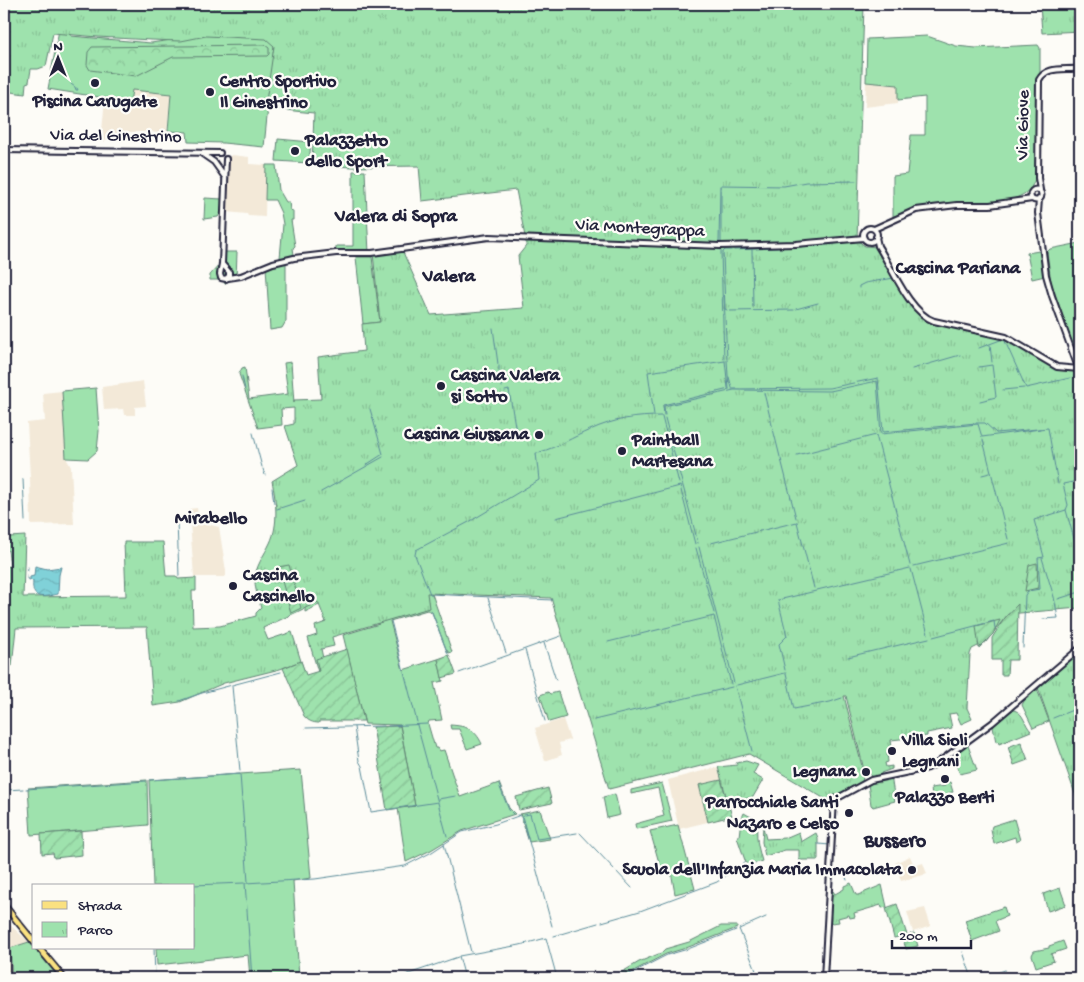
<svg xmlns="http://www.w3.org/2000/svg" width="1084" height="982" viewBox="0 0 1084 982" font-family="'Gochi Hand',sans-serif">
	<defs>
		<pattern id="forest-crowns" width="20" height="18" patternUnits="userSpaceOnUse" patternTransform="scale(1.25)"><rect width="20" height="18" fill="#9ee2ad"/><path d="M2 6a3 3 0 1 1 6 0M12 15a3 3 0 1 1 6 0" fill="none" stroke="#88c296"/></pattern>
		<pattern id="park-tufts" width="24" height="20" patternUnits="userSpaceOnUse" patternTransform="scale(1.25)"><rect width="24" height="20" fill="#9ee2ad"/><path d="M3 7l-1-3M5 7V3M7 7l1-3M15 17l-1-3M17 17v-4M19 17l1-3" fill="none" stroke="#88c296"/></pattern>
		<pattern id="garden-furrows" width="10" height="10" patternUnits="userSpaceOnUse" patternTransform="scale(1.25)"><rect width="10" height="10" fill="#9ee2ad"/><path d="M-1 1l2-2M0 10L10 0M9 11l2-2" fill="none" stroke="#88c296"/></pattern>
		<pattern id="water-waves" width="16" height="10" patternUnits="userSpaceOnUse" patternTransform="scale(1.25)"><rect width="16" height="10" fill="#80d1d8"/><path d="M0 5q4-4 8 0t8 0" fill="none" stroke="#6eb3ba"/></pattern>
	</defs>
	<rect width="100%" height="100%" fill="#fdfcf7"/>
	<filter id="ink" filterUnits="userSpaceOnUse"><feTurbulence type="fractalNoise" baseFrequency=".02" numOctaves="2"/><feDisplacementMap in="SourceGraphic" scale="10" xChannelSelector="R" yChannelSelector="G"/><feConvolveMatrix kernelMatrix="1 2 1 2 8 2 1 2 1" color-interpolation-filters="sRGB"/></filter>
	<g filter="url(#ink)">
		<!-- built -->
		<path fill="#f3e9d8" d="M866,82L898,85V103L865,107Z
			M132,90L171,94L167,132H163L162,134L152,132H119L118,137H109L104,142H101L105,98L130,102Z
			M232,155L249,157V164L266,165L265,217L248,216L247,214L226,212L228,157Z
			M143,381L146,406L135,407V415H124L123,409L104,410L102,387Z
			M62,391L66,458L71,467L74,524L31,525L30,477L27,423L45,421L43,393Z
			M197,508L199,522L219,527L226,571V576L224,577H194L189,509Z
			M563,719L570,740L559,743L562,755L545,761L535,728Z
			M718,767L732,816L679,829L668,780Z
			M910,856L914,866L923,863L927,874L901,881L895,863Z
			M925,908L931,926L913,932L907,912Z
			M4,916L10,925L29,942L10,948L12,973H4Z"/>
		<!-- grass -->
		<path fill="#9ee2ad" stroke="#608274" d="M61,19L74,21L71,36L151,43L205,35L275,36L264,147L223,143L188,142L187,132L168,131L171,94L132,90L130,102L48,89Z
			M927,36L956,46L976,48L1038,45L1040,48V74L1037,81L1035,179C1028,206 983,203 961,204C946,204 929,206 915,209C907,210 900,214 893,217V176L907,174L911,135H925V97L898,100V85L866,82L867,39Z
			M278,139L311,142L309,163L276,161Z
			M266,165H276L279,190L286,202H289L290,210L293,211V220H291L295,246L293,248L294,255L280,258L283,224L281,213L275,200H265Z
			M353,171H365L369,253H336V246H353Z
			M205,198L222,199V211L218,217L204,219Z
			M1080,243V352L1078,353L1075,351L1051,282L1047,252L1050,249Z
			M1039,251L1045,276L1032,279L1027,253Z
			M222,252H237L236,280H226L225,284L223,280H210V275L222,262Z
			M356,257H372L380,322L363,324Z
			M286,261V321L282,328L270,330L266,267Z
			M96,388L99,431L97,451L88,459L66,458L62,391Z
			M418,553L452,652L449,653L446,649L432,612L427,610L390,621L403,670L438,659L443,681L434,683L442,720L429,721L428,724L435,748H437L439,751L444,750L460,797L499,783L509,808L515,814L462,831L431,850L406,862L398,808L415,806L400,725L365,724L343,635L379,624L375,623L427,607L428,602L414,560L407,561L305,612V607Z
			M1037,689L1049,721L1033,728L1022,705L1024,701Z
			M450,725C467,726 475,729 482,744L467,749L459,729H451Z
			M301,770L311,878L293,881L299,978H250L248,955L157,965L156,948H194V886H153L149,780Z
			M147,780L148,825L31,835L28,788Z
			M662,783L672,821L636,829L635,824L664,816L658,788L631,794V790Z
			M615,794L620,815L607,818L603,797Z
			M540,810L550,839L529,842L520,814Z
			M678,825L695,889L675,894L671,871L662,873L650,831Z
			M721,926H737V928L686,948L666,954L620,978H612L639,962L661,953L665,949L689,942Z
			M29,942L59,978H12L10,948Z"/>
		<!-- forest -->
		<path fill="url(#forest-crowns)" stroke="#608274" d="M265,45L269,48V54L267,56L173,57L136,76L90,70L87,65L88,52L92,47Z
			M548,692L550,694L558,692L566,717L549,722L540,695Z"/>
		<!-- park -->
		<path fill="url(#park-tufts)" stroke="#608274" d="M4,4H864L857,240L865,246L877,247L914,310L924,319L933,322L1005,338L1057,368C1064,371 1073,367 1080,371V613L1079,608L1008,614L986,642L972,649L970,654L967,708L972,719L961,724L956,713L949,714L952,728L927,733V736L891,740L892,748H890V753H887L888,762L885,763L886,767L892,766V769L881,773L882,776L872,778L867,770H864L846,696H844L863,770L861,771L863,777L862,782L832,799H825L749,754L609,789L551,598L427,593L429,608L332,637L334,646L321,649L326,672H318L308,638L317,635L315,626L326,622L318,602L263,628L268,640L292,632L304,671L298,662L280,669L224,683L180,702L153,706L147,627L16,628L12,666H4V567L10,566L8,550H4V540H8L9,537L25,536L23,597L126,596L124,542H163L166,576H176L178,579L196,578V591H192L193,627L220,626L256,616V613L261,608C259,600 255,590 255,581C254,568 265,554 270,543C279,524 276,500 272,481L298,465L285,426L294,424V408L281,409L282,425L258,428L239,374L242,368L245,367L249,399L288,394L284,363L291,362L294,403V400L321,399L318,357L364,351L362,324L380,322L373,253L402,250L431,315L524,308L518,256L526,246V242L516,190L422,201L419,166L354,167L312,165L314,113L265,108L274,46L266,39L206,36L181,41L151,40L98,37L53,33L46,66L38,69H31L29,82L26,83L25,94L4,91Z
			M1040,4H1080V31L1042,33Z
			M1080,650V808L1038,688Z
			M1014,710C1024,713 1024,724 1031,731L999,744L998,741L996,742L993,727L1010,711Z
			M967,743L977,770L960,774L955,761L953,762L951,757V754Z
			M746,761L758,765L753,774L763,780L753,797L728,803L718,767L737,765L736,763Z
			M891,776L895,801L873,807L871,805L868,784L870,782Z
			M945,782H950L953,792L949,793L950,802L929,803V798L932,797L931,788L945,786Z
			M744,813L758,821C755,836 758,847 762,861L747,866L737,837L739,836L741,820Z
			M1014,819L1020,840L1016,842L1015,837L994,844L991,830L992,826Z
			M763,827L766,839L785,838L799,832L801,842L816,833L818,838V860H799V850H785L765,856L762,842Z
			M851,883L856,895H858L882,885L887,907L882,908L881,905L854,913L855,917L850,918L849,915L838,918L839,922L831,923L829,921L831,893L833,891L835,894L844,889V886Z
			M1060,888L1066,905L1048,911L1043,894Z
			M1004,907L1007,916L995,921L999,931L972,941L965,920Z
			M1063,941L1066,949L1051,954L1054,961L1036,967L1032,955L1034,951L1049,948V946Z"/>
		<!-- garden -->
		<path fill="url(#garden-furrows)" stroke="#608274" d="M1037,563L1038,588L1025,591L1029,565Z
			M289,565L301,608L291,613L278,567Z
			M1018,604L1017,660H1008L1007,675H1001V660H992V638L1004,619Z
			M1000,620L993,634L979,648L976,626Z
			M347,649L364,721H319V723C313,723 308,721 304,716L283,668L301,661L306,675L319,671L316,659Z
			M449,655L456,674L442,678L438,659Z
			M400,726L415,806L387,810L373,727Z
			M1021,742L1028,760L1014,765L1008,747Z
			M721,780L732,816L708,822L699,785Z
			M548,788L552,803L519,810L516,797Z
			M81,831L82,855L54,858L53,853L42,854L41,834Z
			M897,904L907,935L914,933L918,946L906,949L902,936L894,938L886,908Z"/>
		<!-- water -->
		<path fill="url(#water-waves)" stroke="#5a8b99" d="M35,566L47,569L61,567L59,575L58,594C43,597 31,601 33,581L30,580V577L34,576Z"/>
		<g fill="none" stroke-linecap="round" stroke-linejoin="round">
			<!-- stream -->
			<path stroke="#5a8b99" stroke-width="1" d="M71,84L75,87L76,90H78L77,88
				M719,244L720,186
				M721,244V185L784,186L806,182L856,181
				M734,250L816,246L851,242
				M752,250L753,307
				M721,251L724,359
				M859,288V286L865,283L894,278
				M724,297L727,359
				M796,309L818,303
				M727,310L725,309L723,252L725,250H731
				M730,311L794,310
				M493,328L498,364
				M1004,339L1026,388L1070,378
				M990,345L992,362
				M979,348L1003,339
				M727,360L729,389
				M725,361L728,388
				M499,366V371
				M922,366L960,355
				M979,367L992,365L996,397L980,401
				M912,369L919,367
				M500,373L501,378
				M242,376L245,389
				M729,377L732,388
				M1074,377L1080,376
				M501,380L502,387
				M732,389L829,388L878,378L883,432L976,423H985L996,433L1048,428L1058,484
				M1003,390L1024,388
				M505,391L509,390L516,432
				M764,393L780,457
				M654,415L648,372L725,361
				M664,415L663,405L729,389
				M665,415L664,406L734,390L830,391L877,381L881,434L978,424L982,437L1040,429
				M662,417L679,483
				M665,418L698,543
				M253,433L262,467
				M983,440L1008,539
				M540,452C558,447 573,437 590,430C614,419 636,416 662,416
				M538,453H536L539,480L469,522L416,550L415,555L430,594L552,600
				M797,455L876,435L910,565
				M781,459L796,518
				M366,465L383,454L370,409
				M263,469L265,475
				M982,475L990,473
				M23,479L25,521
				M1078,481L1063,484L1068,505L1066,510L1080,560
				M272,488L274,503
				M321,492L383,457
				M277,509L305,500
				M556,518L680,486L695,544
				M177,521L179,576
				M797,522L814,588
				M711,543L797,522
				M699,547L734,683
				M696,548L714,613
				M1042,558L1054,597L1058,618L1043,619
				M914,566L1009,543
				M28,567L27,579L30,580
				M911,569L928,634
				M817,590L910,568
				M488,598L506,653
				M1058,599L1080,592
				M431,610L448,654
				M391,621L417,722
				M933,637L994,621L995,629
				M608,642L714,616L731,684
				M544,643L556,680
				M1023,648L1025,595L1028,591L1040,589L1038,558L1044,557L1034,520L1066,510
				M525,650L545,721
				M878,650L929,638
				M848,657L877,650
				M785,670L779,644L787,636L778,600L816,591
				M459,673L561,636
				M786,673L794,709L830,702L842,698
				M737,685L785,673
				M232,686L240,771
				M735,686L752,751
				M179,701L202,693L281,672
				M1053,718L1080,707
				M594,720L732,687
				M417,725L447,836
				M388,726L427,724
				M354,727L359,761L362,766L371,812L438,802
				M306,728L384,726
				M1075,773L1080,772
				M183,778L240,774L248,882
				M150,780L181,778
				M499,785L509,810L513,814
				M26,789L146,781
				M6,790L23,789
				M438,799L456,796
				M517,815L520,816
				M524,815L530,814L537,839L577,833
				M522,816L552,926
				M580,833L632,888
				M444,844L471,952
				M818,844L830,845
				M844,872L847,880
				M168,886L244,883
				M602,922L640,911L717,882L744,863
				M554,936L598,923
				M154,948L155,978
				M963,952L972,978
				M252,978L245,883L315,879L405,866L432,852L462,832L496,824L518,816
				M397,978L458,957
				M465,978L459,956L520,945L546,938L557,978
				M622,978L667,955L688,949L736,930
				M759,978L739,929L766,917
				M983,978L1005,970"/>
			<defs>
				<path id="minor" d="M4,150L220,153
					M201,153L214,162L224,176
					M1030.5 195a5.5 5.5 0 1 1 11 0a5.5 5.5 0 1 1-11 0Z
					M1040,190L1038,178L1039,80C1047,65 1066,71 1080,68
					M1039,199L1038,213L1046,275L1052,296L1076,362
					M863 235a7 7 0 1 1 14 0a7 7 0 1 1-14 0Z
					M874,229L916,210L957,205H990L1032,199
					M876,237L878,246C892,268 910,313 934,321L1006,337L1057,367L1079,369
					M222,264L229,272V276L226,279L221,278L220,274L222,264L226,159
					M228,278L241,276L273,263L294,258L336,253H372L489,237L720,246L796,244L864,238
					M824,978L834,800L871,780L928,768L936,764L992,723L1080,648"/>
				<path id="major" d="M4,905L34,942
					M39,948L64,978"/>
			</defs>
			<!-- minor casing -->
			<use href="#minor" stroke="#22223b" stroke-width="8"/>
			<!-- major casing -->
			<use href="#major" stroke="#22223b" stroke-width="8"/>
			<!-- minor -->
			<use href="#minor" stroke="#fdfcf7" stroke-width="4"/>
			<!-- major -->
			<use href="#major" stroke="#fae180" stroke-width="4.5"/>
		</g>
	</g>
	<!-- markers -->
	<g fill="#22223b" stroke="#fdfcf7" stroke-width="2">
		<circle cx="95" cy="83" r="5"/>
		<circle cx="210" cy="92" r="5"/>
		<circle cx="295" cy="151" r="5"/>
		<circle cx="441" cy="386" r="5"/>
		<circle cx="539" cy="435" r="5"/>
		<circle cx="622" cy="451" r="5"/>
		<circle cx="233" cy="586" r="5"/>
		<circle cx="892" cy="751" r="5"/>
		<circle cx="866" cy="772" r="5"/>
		<circle cx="945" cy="779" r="5"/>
		<circle cx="849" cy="813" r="5"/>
		<circle cx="912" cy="870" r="5"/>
	</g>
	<g text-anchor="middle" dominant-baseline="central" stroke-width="4.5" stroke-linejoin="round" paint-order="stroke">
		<!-- poi labels -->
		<g font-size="18" font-weight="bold" fill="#22223b" stroke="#fdfcf7" text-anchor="start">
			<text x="220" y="82">Centro Sportivo<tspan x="220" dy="21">Il Ginestrino</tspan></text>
			<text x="95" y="102" text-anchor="middle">Piscina Carugate</text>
			<text x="305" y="141">Palazzetto<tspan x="305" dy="21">dello Sport</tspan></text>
			<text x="451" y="376">Cascina Valera<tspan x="451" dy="21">si Sotto</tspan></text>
			<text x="529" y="435" text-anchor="end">Cascina Giussana</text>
			<text x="632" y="441">Paintball<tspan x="632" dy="21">Martesana</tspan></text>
			<text x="243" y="576">Cascina<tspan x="243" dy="21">Cascinello</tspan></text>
			<text x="902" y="741">Villa Sioli<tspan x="902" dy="21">Legnani</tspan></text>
			<text x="856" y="772" text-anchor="end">Legnana</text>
			<text x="945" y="798" text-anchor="middle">Palazzo Berti</text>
			<text x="839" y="803" text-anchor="end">Parrocchiale Santi<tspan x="839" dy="21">Nazaro e Celso</tspan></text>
			<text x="902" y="870" text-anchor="end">Scuola dell'Infanzia Maria Immacolata</text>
		</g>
		<!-- street labels -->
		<g font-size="18" fill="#22223b" stroke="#fdfcf7">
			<text transform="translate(1024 125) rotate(-89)">Via Giove</text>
			<text transform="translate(116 137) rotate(1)">Via del Ginestrino</text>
			<text transform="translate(640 229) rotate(3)">Via Montegrappa</text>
		</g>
		<!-- neighbourhood labels -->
		<g font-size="19" font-weight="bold" fill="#22223b" stroke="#fdfcf7">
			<text x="396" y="217">Valera di Sopra</text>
			<text x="958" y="269">Cascina Pariana</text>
			<text x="449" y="277">Valera</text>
			<text x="211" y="519">Mirabello</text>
		</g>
		<!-- quarter labels -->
		<g font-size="20" font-weight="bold" fill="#22223b" stroke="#fdfcf7">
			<text x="895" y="842">Bussero</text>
		</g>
	</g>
	<!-- margin -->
	<rect width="1084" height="982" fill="none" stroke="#fdfcf7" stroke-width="20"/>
	<rect x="10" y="10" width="1064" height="962" fill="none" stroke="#22223b" stroke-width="2" filter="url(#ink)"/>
	<!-- legend -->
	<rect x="32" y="884" width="162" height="65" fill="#fdfcf7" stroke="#a5a5ac"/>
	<rect x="42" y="901" width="25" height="8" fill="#fae180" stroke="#a5a5ac"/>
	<text x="78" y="910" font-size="15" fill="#22223b">Strada</text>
	<rect x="42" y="922" width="25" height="15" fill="url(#park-tufts)" stroke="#a5a5ac"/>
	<text x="78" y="934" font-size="15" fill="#22223b">Parco</text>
	<!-- north arrow -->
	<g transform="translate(58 58)" stroke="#fdfcf7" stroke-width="4" paint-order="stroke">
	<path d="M0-4L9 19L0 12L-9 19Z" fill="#22223b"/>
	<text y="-8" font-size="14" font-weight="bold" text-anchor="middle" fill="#22223b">N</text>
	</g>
	<!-- scale -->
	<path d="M892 940v8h79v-8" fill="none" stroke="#22223b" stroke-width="2.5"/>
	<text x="899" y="940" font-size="15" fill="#22223b" stroke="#fdfcf7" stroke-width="4" paint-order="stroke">200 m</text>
</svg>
